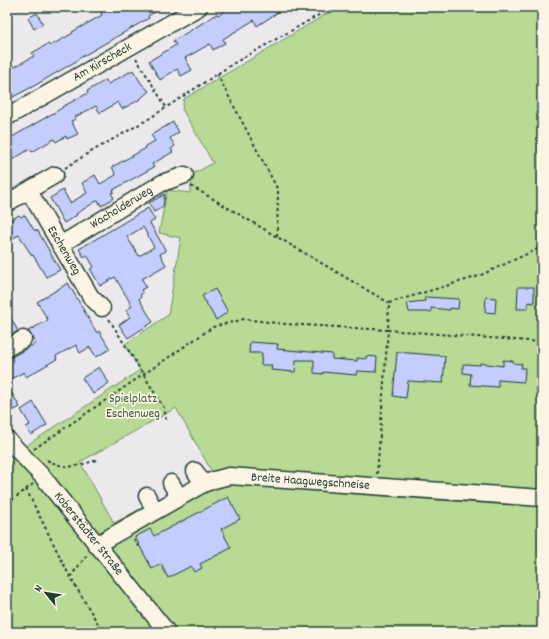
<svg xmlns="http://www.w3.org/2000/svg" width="549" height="639" viewBox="0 0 549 639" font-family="Dekko,sans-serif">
	<rect width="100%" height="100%" fill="#ece9ec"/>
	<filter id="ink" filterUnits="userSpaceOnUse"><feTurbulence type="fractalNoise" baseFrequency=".025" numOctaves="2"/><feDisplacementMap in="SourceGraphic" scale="8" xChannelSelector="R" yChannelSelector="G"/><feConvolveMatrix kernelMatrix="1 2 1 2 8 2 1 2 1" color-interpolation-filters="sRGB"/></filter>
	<g filter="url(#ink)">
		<!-- green -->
		<path fill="#b8da94" stroke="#6c8c64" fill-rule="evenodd" d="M338,7H542V632H7V466L29,444L140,370L125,344L168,315L181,238L159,233L167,190L190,193L193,174L213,163L182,109L184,99ZM176,408L212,472L194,480L114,523L80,462Z"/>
		<!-- building -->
		<path fill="#c5ccfe" stroke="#1f3d34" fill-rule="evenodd" d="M110,7H164L148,16L149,18L78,59V60L34,86L7,100V71L34,56L32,53L48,44L50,46L73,33L72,32L102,15L101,12Z
			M232,7H286L257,26L254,20L238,30L223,39L225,43L213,50L210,44L185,58L192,70L181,76L177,69L160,80L149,61L176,45L173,41L217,14L218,15Z
			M37,13L43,24L34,29L28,18Z
			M133,70L141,83L149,91L139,100L122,109L118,102L100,113L96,106L75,117L76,119L71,121L78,134L67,139L66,136L56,142L54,139L32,152L30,149L7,163V140L62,108V107L88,93L87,91L106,80L108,84Z
			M173,122L179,132L170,138L175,146L171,149L173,152L152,164L154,167L113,190L114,192L111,193L114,198L101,206L98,200L76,214L77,215L64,223L50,198L63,190L70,203L87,193L82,183L95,175L100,184L116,175L112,167L146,148L145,146L155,141L151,135Z
			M165,194L163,207L154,212L149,203Z
			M148,208L155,220L150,223L166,251L160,254L166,265L142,279L146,287L141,290L143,293L140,295L141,297L139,299L153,322L128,338L119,325L130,317L126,310L132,306L115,277L100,286L91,270L90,269L94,267L87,255L84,257L79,249ZM143,227L154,247L139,256L127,237Z
			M19,215L21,217L25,215L34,230L38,231L60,270L46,277L33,255L32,256L19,235L7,241V222Z
			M68,283L97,333L99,331L110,349L96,357L90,347L80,353L76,345L56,356L57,359L26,377L24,372L7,381V360L36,343L28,331L48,320L37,302Z
			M518,287H534V303L528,302V309H517Z
			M215,289L228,312L216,320L202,296Z
			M425,297L459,299L458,309L450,308V310L431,308V312H409L407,303L425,301Z
			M486,297L496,298L495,313L485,312Z
			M7,311L18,331L7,337Z
			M250,342L278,344L277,349L332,354V359L357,361V358L366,359V356L377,357L376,372L357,371L356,375L323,372V374L314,373V360H296L295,372L271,370L272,365H261L262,353H249Z
			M397,352L445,356L443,383L408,381L406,398L393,396Z
			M503,360L513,361V363L522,364L521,368H525L524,382L498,380V387L470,385L471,374L463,373V364L480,365V363L503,366Z
			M99,367L109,383L93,394L82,378Z
			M7,385L20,407L7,414Z
			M33,402L47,425L31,435L26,427L30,425L21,410Z
			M228,497L240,519L221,529L231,548L200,564L202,568L194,572L191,566L168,578L161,564L152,569L135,537L150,529L154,536Z"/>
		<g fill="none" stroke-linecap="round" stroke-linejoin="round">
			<defs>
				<g id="minor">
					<path id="s1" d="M7,117L199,7"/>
					<path id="s2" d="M29,191L91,297L102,308"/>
					<path d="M7,203L55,175"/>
					<path id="s3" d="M60,245L162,183L185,175"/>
					<path d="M7,348L23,339"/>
					<path id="s4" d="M7,439L43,477L167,632"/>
					<path d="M195,471L203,484"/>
					<path d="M171,483L179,497"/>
					<path d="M147,496L155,511"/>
					<path id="s5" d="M96,545L203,484L214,480L229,476L542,498"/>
				</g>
			</defs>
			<!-- minor casing -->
			<use href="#minor" stroke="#1f3d34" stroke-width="19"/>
			<!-- path -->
			<path stroke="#1f3d34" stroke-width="2" stroke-dasharray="3 3" stroke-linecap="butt" d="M136,58L166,107
				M217,74L278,190L277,237
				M65,168L87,154L147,120L234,63L333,7
				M191,186L389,303
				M538,262L542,263
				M109,319L164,408L166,420
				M34,449L213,327L244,319L285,324L388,330L389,303L479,276L542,247
				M47,460C67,470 76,467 96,460
				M377,474L388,330L542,342
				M26,489L70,577L103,632
				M7,504L33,484
				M134,539L139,548L140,547
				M70,577L88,554"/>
			<!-- minor -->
			<use href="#minor" stroke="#fcf5e5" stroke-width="16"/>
		</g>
	</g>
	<g text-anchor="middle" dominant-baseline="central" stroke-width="3.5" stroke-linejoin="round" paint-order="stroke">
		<!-- street labels -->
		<g font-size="13" fill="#1f3d34" stroke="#fcf5e5">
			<text stroke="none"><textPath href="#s1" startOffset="110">Am Kirscheck</textPath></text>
			<text stroke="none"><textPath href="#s3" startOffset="72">Wacholderweg</textPath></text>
			<text stroke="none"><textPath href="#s2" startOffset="69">Eschenweg</textPath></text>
			<text stroke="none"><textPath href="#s5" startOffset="232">Breite Haagwegschneise</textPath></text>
			<text stroke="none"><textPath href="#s4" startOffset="125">Koberstädter Straße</textPath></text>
		</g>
		<!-- park labels -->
		<g font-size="13" fill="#3e5c47" stroke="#fcf5e5">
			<text x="133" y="399">Spielplatz<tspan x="133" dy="15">Eschenweg</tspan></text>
		</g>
	</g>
	<!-- margin -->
	<rect width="549" height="639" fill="none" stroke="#fcf5e5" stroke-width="24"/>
	<rect x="12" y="12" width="525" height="615" fill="none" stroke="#1f3d34" stroke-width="1.5" filter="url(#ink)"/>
	<!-- north arrow -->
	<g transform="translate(46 593) rotate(300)" stroke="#fcf5e5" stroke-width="3" paint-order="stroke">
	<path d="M0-3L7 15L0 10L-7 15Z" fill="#1f3d34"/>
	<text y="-6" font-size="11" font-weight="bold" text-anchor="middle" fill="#1f3d34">N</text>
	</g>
</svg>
